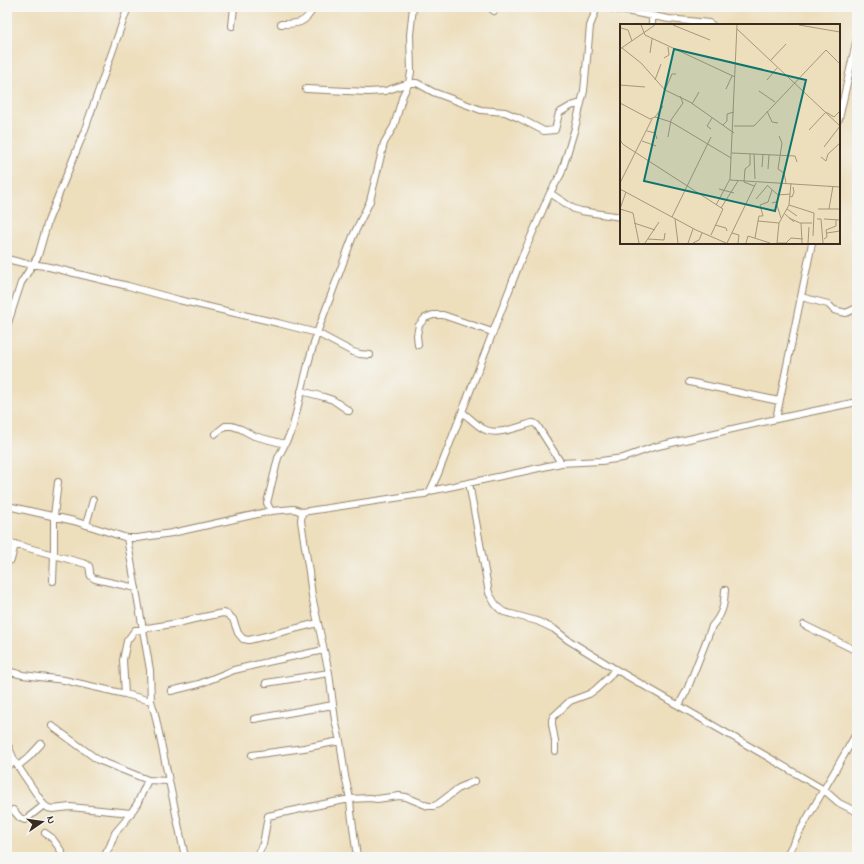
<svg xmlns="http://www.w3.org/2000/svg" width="864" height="864" viewBox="0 0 864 864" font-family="'Indie Flower',sans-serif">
	<rect width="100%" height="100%" fill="#f6f6f2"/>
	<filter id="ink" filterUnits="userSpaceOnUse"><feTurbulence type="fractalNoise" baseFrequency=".025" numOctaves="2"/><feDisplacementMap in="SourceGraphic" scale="8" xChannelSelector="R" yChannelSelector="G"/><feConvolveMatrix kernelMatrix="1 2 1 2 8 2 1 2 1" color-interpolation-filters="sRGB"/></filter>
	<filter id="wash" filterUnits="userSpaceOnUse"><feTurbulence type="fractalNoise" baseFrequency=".012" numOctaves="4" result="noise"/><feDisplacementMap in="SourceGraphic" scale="16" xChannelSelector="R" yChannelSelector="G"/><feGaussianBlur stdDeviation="0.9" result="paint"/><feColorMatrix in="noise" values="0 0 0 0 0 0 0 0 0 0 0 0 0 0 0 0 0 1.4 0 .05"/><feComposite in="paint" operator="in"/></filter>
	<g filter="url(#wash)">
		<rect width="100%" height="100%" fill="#eddebc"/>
	</g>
	<g filter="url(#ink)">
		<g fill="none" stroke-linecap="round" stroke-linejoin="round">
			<defs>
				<path id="minor" d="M489,7L494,11
					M604,7L669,19L709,23L712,25
					M281,24C298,24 305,24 314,7
					M652,25V16
					M232,26L234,7
					M306,89L368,92L385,91L409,83H417L433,92L481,110L505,112L519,118L544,131L555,130L559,113L571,106L581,103
					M839,119L857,38
					M550,193L574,209L581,211L621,217
					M7,259L23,263L45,266L128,286L179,300L278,323L317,333L353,352L360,354L370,355
					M801,297L828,304L834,310L846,313L857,308
					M7,326L21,283L38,256L48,221L84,132L128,7
					M418,345L417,335L419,325L425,318L433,315H443L492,332
					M689,382L779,401
					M301,391L324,397L333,400L349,411
					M462,412C469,417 475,424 482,428C495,437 518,427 532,423H534L537,425L561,463
					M776,419L812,243
					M215,434L225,426H232L241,429L254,436L285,444
					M469,483L489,593C493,600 496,608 504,612L537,621L554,629L568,640L615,669L761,753L824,790L839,803L857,812
					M430,491L438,474L522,257L550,193L561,174L575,128L584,91L590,26L597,7
					M7,505L12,507L74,521L127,538H137L172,533L271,511L294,509L302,512L415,495L425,494L430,491L521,472L561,463L601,461L623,458L654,447L776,419L857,402
					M271,511L267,503L278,458L292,430L309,360L317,333L353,236L370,201L384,143L394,126L403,95L409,83L411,72L410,35L413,7
					M302,512L301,521L309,572L312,596L329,673L335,720L340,741L345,776L350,799L351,812L357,857
					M86,525L93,500
					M127,538L150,670L151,701L155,714L185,857
					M7,542L86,564L89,566C91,572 88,576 95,579L136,588
					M7,561L11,560L15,544
					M53,581L54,555V516L58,482
					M804,625L857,651
					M7,671L23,675L64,680L125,694L151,701
					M266,683L329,673
					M171,691L199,684L234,670L272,661L324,650
					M125,694L123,660L127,641L135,630L178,623L194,619L223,613L227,614L233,619L238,633L243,639L249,640L318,623
					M679,705L687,690L712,626C723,613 724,606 725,590
					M254,719L333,705
					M52,726L98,760L148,780L168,781
					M7,743L15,762
					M555,751V741L552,724V720L553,717L570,701L589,694L595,690L609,677L615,669
					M252,755L304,748L340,741
					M7,766L15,762L44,805L48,808L53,809L70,807L131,813
					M18,766L29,757L41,744
					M13,810L20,818L25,820L44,805
					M45,833L52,838L62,852V854L59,857
					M104,857L110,846L115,833L126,820L137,804L148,780
					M256,857L263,844L268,816L324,804L350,799L370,798L377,799L399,796L406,797L428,806H434L438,804L459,788L475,781
					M786,857C808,814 834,774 857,732"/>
			</defs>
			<!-- minor casing -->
			<use href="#minor" stroke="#94846d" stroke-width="8"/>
			<!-- minor -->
			<use href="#minor" stroke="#fff" stroke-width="6"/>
		</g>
	</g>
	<!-- overview -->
	<g transform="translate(620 24)">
		<rect width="220" height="220" fill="#eddebc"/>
		<path fill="none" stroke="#a6967d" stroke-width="1" d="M21,1L25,11L115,53M53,1L90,16M179,1L220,8M1,4L8,6L12,17M117,5L220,102M2,24L21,39L45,66L70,78L114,109M0,25L35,1M30,29L32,15M44,34L49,31L48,23M150,37L166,20M35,56L41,40M147,56L157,44M0,61L25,63M106,65L112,52M45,66L52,50H56M139,67L155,78M0,79L30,95L35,93L51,98L111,134M72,80L79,68M147,87L152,98L158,99M206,88L214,93L220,87M35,93L43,82M103,101L107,97V90L114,88M114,102H134L206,26L220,40M91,105L87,102L92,94M189,106L205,89M27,107L35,109L37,115M0,112L1,118L4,121L103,185L91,211M159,112L162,119L158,145L164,149L166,159M48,113L51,96L63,79L60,72M22,117L36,122M204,123L220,102M112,129L175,132L177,138M130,130V141L125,145L124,158L134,162M134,130L135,155M201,133L206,137L208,130L220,119M142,143L143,131M148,145L149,131M110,156L220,163M0,159L32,95M148,162L158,171L170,170M0,165L76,206L106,219M99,165L114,169M170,172L172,173L174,168L173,163M136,175L148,161M152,179L156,178L161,194M96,181L110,155L117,1M169,181L194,189L193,212M101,184L118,157M0,185L13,189L19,219M0,185L6,168M167,185L177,192M198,185H220M209,185L213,162M165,190L174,198M52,193L91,113M169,194L180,199H192M55,195L58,219M197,195H201L203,219M204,195L220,196M138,197L159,199M14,199L35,206M181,199L182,219M95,201L106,204L107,207M112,209L119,211L118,219M207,209L220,207M135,214L138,197L139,192H143L140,181L148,178L152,166M28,215L44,216L45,209M204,215L207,213L206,206L216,202V196M25,219L39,198M68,219L73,205M73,219L79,216L82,209M107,219L136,159M126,219L128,212L150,219M157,219L159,199L169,181L171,159M157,219H166L171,214L183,215M188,219L189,203"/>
		<path fill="#0f766e" fill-opacity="0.15" stroke="#0f766e" stroke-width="2" d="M54,25L186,56L155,187L24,157Z"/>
		<rect width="220" height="220" fill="none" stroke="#3b2a1e" stroke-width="2"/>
	</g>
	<!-- margin -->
	<rect width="864" height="864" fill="none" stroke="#f6f6f2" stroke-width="24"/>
	<!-- north arrow -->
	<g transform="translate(42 822) rotate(77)" stroke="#f6f6f2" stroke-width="3" paint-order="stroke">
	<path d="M0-3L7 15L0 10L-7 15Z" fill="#3b2a1e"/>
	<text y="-6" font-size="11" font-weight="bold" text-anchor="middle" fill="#3b2a1e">N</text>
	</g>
</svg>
